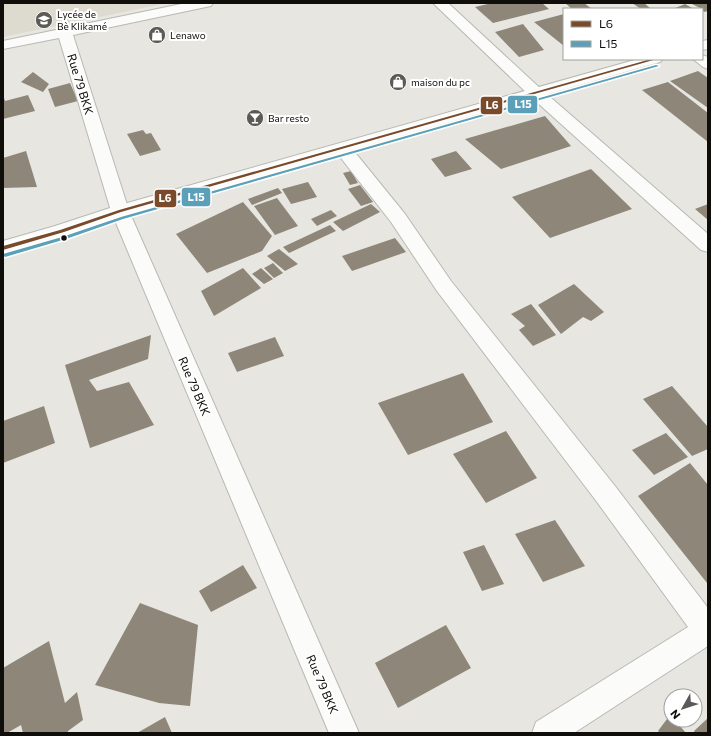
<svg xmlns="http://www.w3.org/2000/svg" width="711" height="736" viewBox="0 0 711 736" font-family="Commissioner,sans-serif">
	<rect width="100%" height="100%" fill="#e7e6e1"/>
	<!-- built -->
	<path fill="#dddad0" d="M3,3H167L3,37Z"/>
	<!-- building -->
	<path fill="#8e8779" d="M492,3H542L549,9L493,23L475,7Z
		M565,3H584L592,9H572Z
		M632,3H644L650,8L641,9Z
		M695,3H708V11L704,12L702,9L692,4Z
		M685,4L694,9H673Z
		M564,14V46L534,22Z
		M523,24L544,50L519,57L495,32Z
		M698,71L708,78V108L670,81Z
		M33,72L49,84L43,92L21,82Z
		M668,82L708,113V142L642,90Z
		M70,83L78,101L55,107L48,89Z
		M3,95L5,101L28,95L35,111L3,119Z
		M545,116L571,146L501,169L465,139Z
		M143,130L146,134L151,133L161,150L140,156L127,134Z
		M26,151L37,187L3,188V158Z
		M456,151L472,169L445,177L431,159Z
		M591,169L632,209L550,238L512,197Z
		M351,171L358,183L350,185L343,173Z
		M308,182L317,197L291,204L282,189Z
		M360,185L373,202L361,206L348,189Z
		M278,188L282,193L252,205L248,199Z
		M277,198L298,226L275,235L254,206Z
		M243,202L272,236L262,251L207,273L176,234Z
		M371,204L380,212L343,231L333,222Z
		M708,204V220L695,209Z
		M331,210L337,216L317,226L311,219Z
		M330,225L336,231L289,253L283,247Z
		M395,238L406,252L352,271L342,256Z
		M279,249L298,264L285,271L267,256Z
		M273,263L283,273L274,278L264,268Z
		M243,268L261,288L214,316L201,291Z
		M261,268L273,279L264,284L252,274Z
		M574,284L604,312L591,321L583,317L561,334L538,305Z
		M531,304L556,335L533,346L519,330L525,326L511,314Z
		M151,335L148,359L89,380L97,391L129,382L154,425L90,448L65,365Z
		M275,337L284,356L237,372L228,353Z
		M463,373L493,422L408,455L378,403Z
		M672,386L708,427V449L692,456L643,399Z
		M44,406L55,443L3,463V421Z
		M506,431L537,478L486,503L453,454Z
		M666,433L688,457L654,475L632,450Z
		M690,463L708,485L707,583L638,496Z
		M555,520L585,566L543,582L515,534Z
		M484,545L504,584L482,591L463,552Z
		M243,565L257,588L211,612L199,591Z
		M140,603L198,625L190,706L159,703L95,685Z
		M446,625L471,668L398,708L375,663Z
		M49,641L65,703L77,692L83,720L68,731V733H23L21,725L7,733H3V668Z
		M670,715L671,720H675L686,733H660L658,731Z
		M165,717L172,733H137Z
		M708,718V733H695L694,731Z"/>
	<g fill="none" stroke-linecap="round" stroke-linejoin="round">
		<defs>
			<path id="street" d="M186,3H213L211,6L206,7L73,35L129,211L359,733H329L111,211L59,38L3,49V41Z
				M433,3H448L542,90L708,234V252L701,250L530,96Z
				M702,55L708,57V69L703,67L693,59H702Z
				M343,144L349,145L405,214L451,281L615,486L708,608V646L574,733H532L536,722L688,627L597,502L437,291L391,222L337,153L334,149L337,145Z"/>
			<path id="primary" d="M708,40V49L702,50V41Z
				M638,59H663L660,62L127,215L69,236L3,255V241L55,226L113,207Z"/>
		</defs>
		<!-- street casing -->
		<use href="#street" stroke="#b8b8b4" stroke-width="2"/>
		<!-- primary casing -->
		<use href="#primary" stroke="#b8b8b4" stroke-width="2"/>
		<!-- street -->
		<use href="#street" fill="#fbfbfa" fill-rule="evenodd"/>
		<!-- primary -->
		<use href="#primary" fill="#fbfbfa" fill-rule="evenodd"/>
		<defs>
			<path id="bus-1" d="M651,59H657L121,212L64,232L3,250V246L60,230L119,210Z"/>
			<path id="bus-2" d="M656,65L659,66L123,219L66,239L5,257L3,255V254L62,237L121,217Z"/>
		</defs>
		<!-- bus-1 casing -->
		<use href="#bus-1" stroke="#fff" stroke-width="3"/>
		<!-- bus-2 casing -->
		<use href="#bus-2" stroke="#fff" stroke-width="3"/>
		<!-- bus-1 -->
		<use href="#bus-1" fill="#7a4b2a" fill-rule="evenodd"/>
		<!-- bus-2 -->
		<use href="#bus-2" fill="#5ba0b8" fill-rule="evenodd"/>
	</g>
	<!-- icons -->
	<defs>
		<symbol id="school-disc" viewBox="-11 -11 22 22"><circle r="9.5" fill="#5b5a56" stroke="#fff"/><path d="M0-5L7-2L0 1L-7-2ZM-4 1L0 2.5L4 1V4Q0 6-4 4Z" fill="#fff"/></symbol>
		<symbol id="shop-disc" viewBox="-11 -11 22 22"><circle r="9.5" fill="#5b5a56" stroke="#fff"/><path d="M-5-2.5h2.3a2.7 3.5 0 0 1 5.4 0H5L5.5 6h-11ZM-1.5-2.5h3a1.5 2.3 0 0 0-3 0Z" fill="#fff"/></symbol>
		<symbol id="bar-disc" viewBox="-11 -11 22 22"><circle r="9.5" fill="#5b5a56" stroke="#fff"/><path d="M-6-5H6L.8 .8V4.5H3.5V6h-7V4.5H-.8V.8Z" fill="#fff"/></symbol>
	</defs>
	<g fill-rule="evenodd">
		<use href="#school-disc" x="34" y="10" width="20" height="20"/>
		<use href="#shop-disc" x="147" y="25" width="20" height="20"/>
		<use href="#shop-disc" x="388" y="72" width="20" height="20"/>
		<use href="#bar-disc" x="245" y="108" width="20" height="20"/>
	</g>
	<!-- markers -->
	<circle fill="#0f0e0b" stroke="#fff" stroke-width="1.5" cx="64" cy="238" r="3.5"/>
	<g text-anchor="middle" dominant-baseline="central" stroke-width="4" stroke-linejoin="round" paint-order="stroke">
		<!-- far-poi labels -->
		<g font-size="10" fill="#0f0e0b" stroke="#fff" text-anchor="start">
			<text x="57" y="14">Lycée de<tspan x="57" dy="12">Bè Klikamé</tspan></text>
			<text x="170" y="35">Lenawo</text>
			<text x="411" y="82">maison du pc</text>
			<text x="268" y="118">Bar resto</text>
		</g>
		<!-- street labels -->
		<g font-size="12" fill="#0f0e0b" stroke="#fff">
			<text transform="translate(81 84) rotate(73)">Rue 79 BKK</text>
			<text transform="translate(195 386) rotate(67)">Rue 79 BKK</text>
			<text transform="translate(323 684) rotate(67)">Rue 79 BKK</text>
		</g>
	</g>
	<g stroke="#fff" stroke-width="1.5">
		<rect x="507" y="95" width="31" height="19" rx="4" fill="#5ba0b8"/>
		<rect x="480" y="96" width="23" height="19" rx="4" fill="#7a4b2a"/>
		<rect x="181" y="187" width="30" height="20" rx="4" fill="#5ba0b8"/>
		<rect x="154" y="189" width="23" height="19" rx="4" fill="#7a4b2a"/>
	</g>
	<g font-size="11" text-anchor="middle" font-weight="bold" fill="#fff">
		<text x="523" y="108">L15</text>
		<text x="492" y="109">L6</text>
		<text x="196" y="201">L15</text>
		<text x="165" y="202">L6</text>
	</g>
	<!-- border -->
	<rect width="711" height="736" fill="none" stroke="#0f0e0b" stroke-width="8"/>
	<!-- legend -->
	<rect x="563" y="8" width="140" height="52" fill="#ffffff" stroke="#9f9f9d"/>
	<rect x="571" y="21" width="20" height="6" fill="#7a4b2a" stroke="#9f9f9d"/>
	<text x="599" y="28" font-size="12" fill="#0f0e0b">L6</text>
	<rect x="571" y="41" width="20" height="6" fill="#5ba0b8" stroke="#9f9f9d"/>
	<text x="599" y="48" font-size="12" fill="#0f0e0b">L15</text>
	<!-- north arrow -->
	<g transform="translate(683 708) rotate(231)"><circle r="19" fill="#ffffff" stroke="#9f9f9d"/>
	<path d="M0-3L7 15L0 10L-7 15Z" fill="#5b5a56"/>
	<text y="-6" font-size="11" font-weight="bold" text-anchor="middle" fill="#0f0e0b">N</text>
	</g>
</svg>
